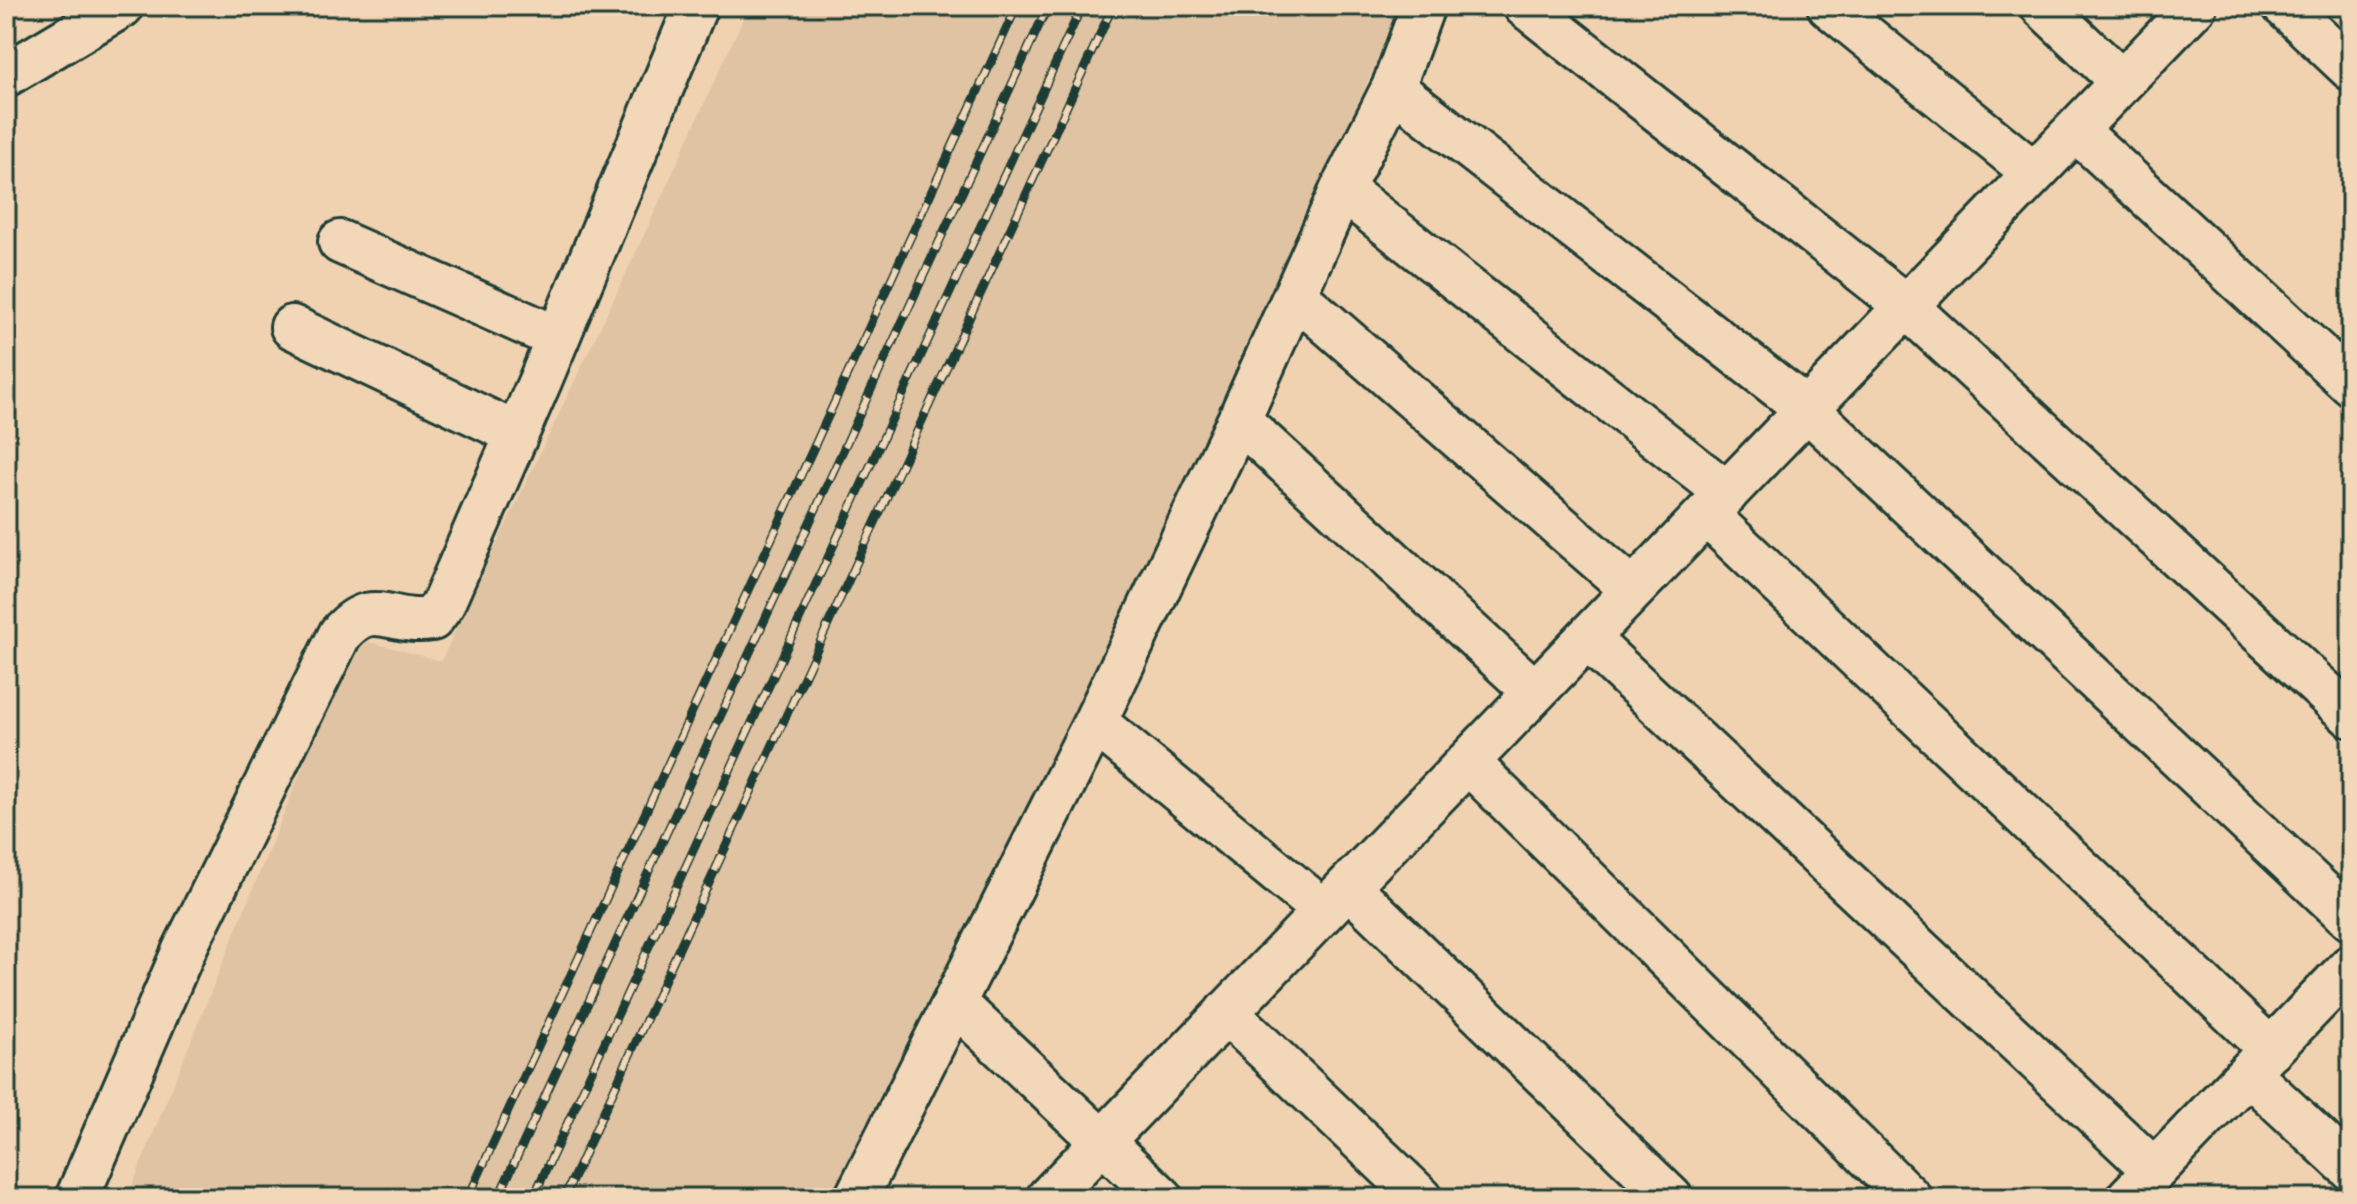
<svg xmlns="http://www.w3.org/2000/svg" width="2357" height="1204" viewBox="0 0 2357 1204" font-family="Kalam,sans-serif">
	<rect width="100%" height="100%" fill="#f0d2b1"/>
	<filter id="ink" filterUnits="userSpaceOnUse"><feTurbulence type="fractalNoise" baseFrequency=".0125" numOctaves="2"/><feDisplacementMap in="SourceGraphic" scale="16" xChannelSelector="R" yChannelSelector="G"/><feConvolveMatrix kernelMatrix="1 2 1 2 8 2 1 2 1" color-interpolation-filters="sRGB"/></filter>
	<g filter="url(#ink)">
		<!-- built -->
		<path fill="#e0c3a2" d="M749,6H1402L861,1198H127L355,638L441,661L639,246Z"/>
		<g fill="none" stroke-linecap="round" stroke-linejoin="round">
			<defs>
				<path id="street" d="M1525,6L1906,306L2351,716
					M1829,6L2034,173
					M2042,6L2122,82
					M2284,6L2351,69
					M6,75L122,6
					M1393,88L1807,409L2351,919
					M2076,130L2351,384
					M1342,189L1727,493
					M340,242L558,338
					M1296,296L1633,590
					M292,327L517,434
					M1239,420L1535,692
					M1706,514L2271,1050
					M1587,638L2154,1170
					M1095,722L1324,911
					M1468,762L1910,1198
					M1348,886L1671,1198
					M955,1003L1162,1198
					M1226,1012L1421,1198
					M2248,1073L2351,1169
					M77,1198L184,950L340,634C374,595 389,626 432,619L443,604L540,381L696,6
					M856,1198L1095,722L1239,420L1342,189L1393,88L1423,6
					M1048,1198L2195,6
					M2128,1198L2351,966"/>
			</defs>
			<!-- street casing -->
			<use href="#street" stroke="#1f3d34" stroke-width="48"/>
			<!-- street -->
			<use href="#street" stroke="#f3d7b9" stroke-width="42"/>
			<defs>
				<path id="rail" d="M468,1198L1017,6
					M498,1198L1048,6
					M533,1198L1082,6
					M564,1198L1113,6"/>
			</defs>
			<!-- rail casing -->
			<use href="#rail" stroke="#1f3d34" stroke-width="9"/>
			<!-- rail -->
			<use href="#rail" stroke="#f3d7b9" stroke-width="6" stroke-dasharray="18" stroke-linecap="butt"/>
		</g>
	</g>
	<!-- margin -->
	<rect width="2357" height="1204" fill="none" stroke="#f3d7b9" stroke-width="32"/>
	<rect x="16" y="16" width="2325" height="1172" fill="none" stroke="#1f3d34" stroke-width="3" filter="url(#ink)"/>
</svg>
